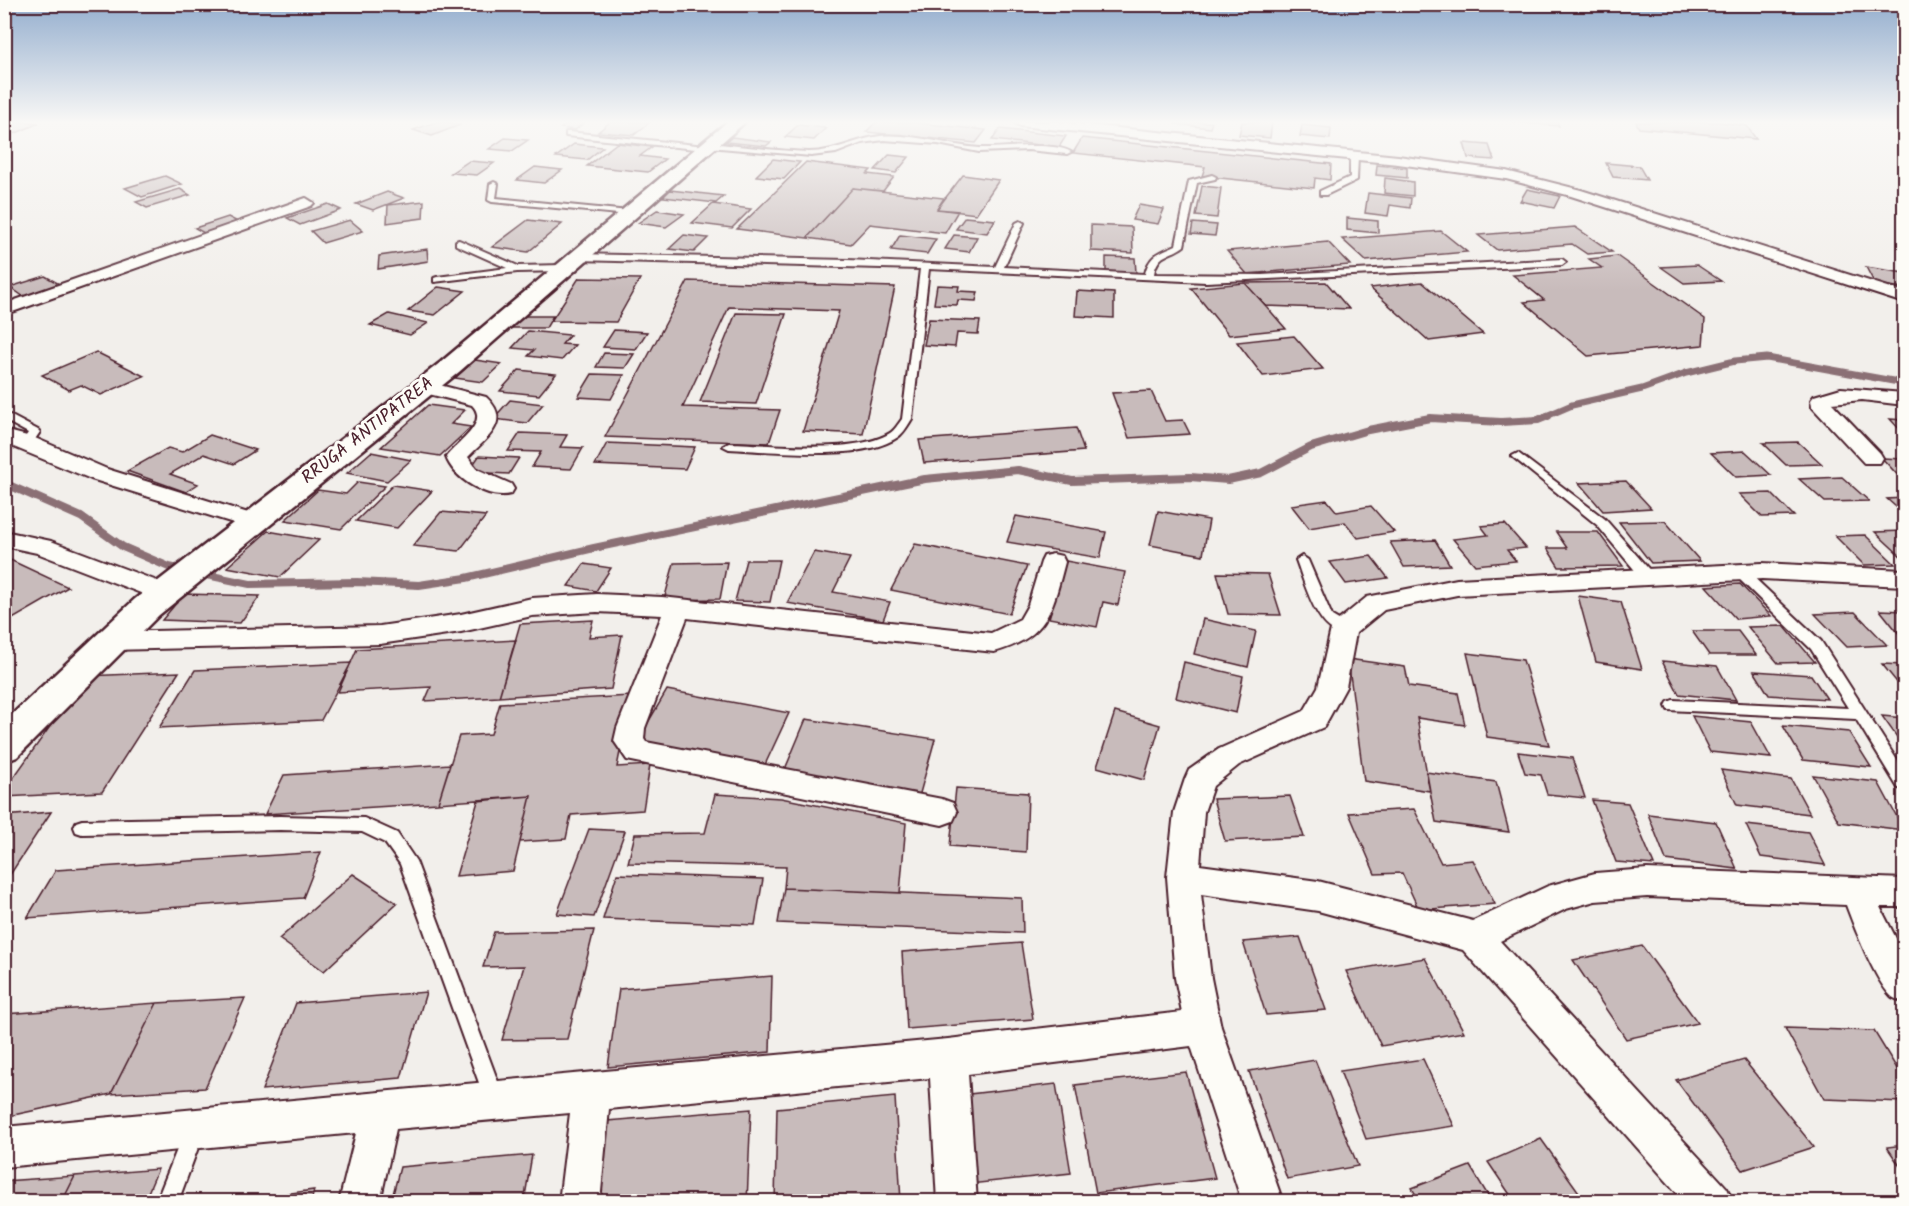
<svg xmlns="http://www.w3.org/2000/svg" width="1909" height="1206" viewBox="0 0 1909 1206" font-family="Kalam,sans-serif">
	<rect width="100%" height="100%" fill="#f2efeb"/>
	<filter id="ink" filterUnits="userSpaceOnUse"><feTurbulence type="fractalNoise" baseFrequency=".0167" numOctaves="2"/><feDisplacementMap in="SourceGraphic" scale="12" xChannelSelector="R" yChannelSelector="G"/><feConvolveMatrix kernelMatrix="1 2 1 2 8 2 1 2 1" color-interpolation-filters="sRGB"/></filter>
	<g filter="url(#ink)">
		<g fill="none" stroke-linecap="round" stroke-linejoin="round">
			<!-- stream-far1 -->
			<path stroke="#8b6f75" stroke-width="7" d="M1544,417L1572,405L1642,389L1686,373L1735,361L1767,358L1904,383"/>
			<!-- stream -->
			<path stroke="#8b6f75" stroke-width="8" d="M4,483L81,517L123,547L169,567L250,584L357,582L419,585L466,578L594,548L925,479L1018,470L1072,481L1190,477L1228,480L1261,473L1311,447L1368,430L1430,418L1501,422L1538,420L1548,416"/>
		</g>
		<!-- building -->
		<path fill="#c8bbbb" stroke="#4a1f2b" stroke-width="1.5" d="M11,122H26L39,123L14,134L4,133V124Z
			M436,122H448L460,125L432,136L413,130Z
			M570,122H585L575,130L561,128Z
			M610,122H650L634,135L598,132Z
			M876,122H909L986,130L976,143L866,132Z
			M1176,122H1212L1210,128L1175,124Z
			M1242,122H1272L1270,138L1239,135Z
			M1512,122H1557L1559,126Z
			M1636,122H1720L1747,126L1756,139L1639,128Z
			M798,125L826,128L814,140L785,137Z
			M1302,125L1331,128L1330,139L1300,136Z
			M1000,129L1066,136L1059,147L992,140Z
			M732,137L771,142L766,146L726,142Z
			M505,138L528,140L512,151L489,149Z
			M1082,138L1331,164L1330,180L1315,178L1314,188L1202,176L1205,167L1073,153Z
			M617,143L652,147L640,156L665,159L648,172L587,166Z
			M1464,143L1489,145L1494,160L1468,158Z
			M574,144L603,147L587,160L556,157Z
			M889,155L909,157L896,173L875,170Z
			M773,159L800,162L784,179L756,176Z
			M469,161L494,163L477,175L451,173Z
			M806,162L871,170L867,174L894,177L883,191L853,188L807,238L737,229Z
			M1606,163L1639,166L1647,180L1613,177Z
			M1377,165L1407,168V178L1376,175Z
			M535,167L562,170L544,183L517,180Z
			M963,175L999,180L976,214L937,209Z
			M165,176L182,184L142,197L125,188Z
			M1385,178L1413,182V196L1384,193Z
			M1202,186L1221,188L1217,218L1196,216Z
			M853,188L944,198L937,209L958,211L945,233L870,224L851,244L807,238Z
			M180,189L190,195L147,208L136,202Z
			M1527,189L1560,196L1554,208L1520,201Z
			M670,190L724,196L716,203L663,197Z
			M387,192L404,198L373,210L356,204Z
			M1368,193L1411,198L1410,208L1390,205L1388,216L1365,213Z
			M424,201L423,218L387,223L388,205Z
			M328,204L341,210L300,225L287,218Z
			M713,204L751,209L732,228L692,223Z
			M1139,205L1164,209L1158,224L1132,220Z
			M657,210L684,214L666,227L638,223Z
			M228,217L238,222L204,233L195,228Z
			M965,217L995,220L987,233L956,229Z
			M1347,218L1378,221V233L1347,230Z
			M350,220L363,231L323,243L311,231Z
			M528,220L562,224L528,252L492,247Z
			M1193,223L1217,225L1215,236L1191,234Z
			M1091,225L1132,227L1133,253L1091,251Z
			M1575,227L1612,252L1587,254L1572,244L1497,250L1478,235Z
			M1441,231L1467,252L1366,261L1342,239Z
			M684,235L708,238L694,252L669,249Z
			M900,235L936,239L927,254L891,250Z
			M954,235L977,237L969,252L945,249Z
			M1328,242L1350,265L1247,274L1227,251Z
			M427,249L428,261L378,269L379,256Z
			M1617,256L1705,319L1703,345L1588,356L1524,302L1544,300L1513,275L1602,268L1589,259Z
			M1106,257L1135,258L1136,273L1106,271Z
			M1697,265L1721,281L1684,283L1661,267Z
			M1866,267L1904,273V288L1875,284Z
			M45,276L63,286L27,299L10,287Z
			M579,278L640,279L616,322L551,321Z
			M688,281L895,287L863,434L803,431L839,311L729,307L683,407L780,410L769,443L605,437Z
			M1326,282L1349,309L1266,306L1245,283Z
			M1422,282L1483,334L1429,341L1370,288Z
			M1245,283L1266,306L1286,329L1229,335L1191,288Z
			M937,285L959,286L958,291L978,292L976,301L958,300L957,305L934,304Z
			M438,287L465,291L435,315L408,311Z
			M1077,291L1114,293V318L1075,316Z
			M736,313L786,314L756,404L700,402Z
			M389,314L428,323L410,335L370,325Z
			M519,316H553L546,328H511Z
			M929,319L980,321L978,334L957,333L955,347L924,345Z
			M614,330L647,332L636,349L603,347Z
			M528,331L570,335L562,344L575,345L562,360L528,356L534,350L512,348Z
			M1294,336L1323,369L1263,376L1237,342Z
			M96,352L144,376L101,395L81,385L69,390L42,375Z
			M604,353L634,354L625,368L596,367Z
			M475,360L502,364L483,382L455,378Z
			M519,370L556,374L539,395L500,391Z
			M592,374L624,375L611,399L578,397Z
			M1151,391L1165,421L1183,420L1190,434L1129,438L1112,393Z
			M510,400L543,404L527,423L493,419Z
			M428,405L465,410L451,424L471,427L440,456L381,447Z
			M1890,419L1904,420V434Z
			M1076,428L1084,451L924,463L919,440Z
			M520,433L567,435L560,447L583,448L571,469L532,467L541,452L508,451Z
			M210,435L256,450L234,464L204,454L170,474L198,484L186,492L127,471L168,448L182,452Z
			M1798,442L1822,464L1786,465L1763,443Z
			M607,443L695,447L685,469L595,465Z
			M1745,451L1771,475L1736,477L1711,453Z
			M371,452L411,460L387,481L347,473Z
			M479,456L519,458L509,474L468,472Z
			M1882,458L1904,459V482Z
			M1842,477L1869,501L1825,502L1799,479Z
			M1626,481L1651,508L1603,511L1579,483Z
			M358,482L385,486L341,529L285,520L318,490L346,494Z
			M393,485L432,491L397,528L356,521Z
			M1771,493L1794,516L1762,517L1739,494Z
			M1904,498V514L1887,499Z
			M1327,500L1337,512L1371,506L1394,532L1358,538L1345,522L1309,528L1291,505Z
			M1158,511L1209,520L1203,555L1150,545Z
			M441,512L486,516L459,551L413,546Z
			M1016,516L1106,532L1100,558L1007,542Z
			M1665,521L1700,561L1651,563L1619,522Z
			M1505,524L1526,548L1507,550L1516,561L1475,565L1453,539L1488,535L1481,526Z
			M268,531L319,540L280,577L227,567Z
			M1904,531V559L1875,532Z
			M1556,532H1598L1623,566L1559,567L1547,548H1567Z
			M1865,535L1895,564L1864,565L1835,536Z
			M1435,540L1450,565L1404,567L1390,542Z
			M915,544L1027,566L1009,614L891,590Z
			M814,552L850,558L833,592L890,602L883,620L787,603Z
			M1371,556L1388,578L1346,584L1330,562Z
			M6,558L68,587L4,624Z
			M746,560H779L770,602L735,601Z
			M1066,561L1125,572L1118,605L1103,602L1097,627L1049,618Z
			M727,562L720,599L664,600L674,563Z
			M584,564L611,568L596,591L568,586Z
			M1217,573L1268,574L1281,615L1228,614Z
			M1740,584L1771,616L1736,619L1706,586Z
			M184,594L260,596L240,623L162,620Z
			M1578,596L1621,602L1642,669L1596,662Z
			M1880,610L1904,611V640Z
			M1855,612L1887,645L1847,647L1815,614Z
			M1203,619L1256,631L1248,667L1194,654Z
			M593,620L589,637L622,635L611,689L499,697L520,624Z
			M1784,626L1815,662L1778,663L1748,627Z
			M1692,631H1738L1756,655H1709Z
			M516,640L499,697L425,701L431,687L338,692L357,649Z
			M1467,653L1523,660L1549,745L1487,737Z
			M1348,659L1405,667L1409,686L1458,693L1465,725L1417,718L1430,791L1364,781Z
			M1662,661L1717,666L1736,700L1679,694Z
			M1184,662L1243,676L1236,713L1176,698Z
			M351,663L321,720L159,728L195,670Z
			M1882,664L1904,665V691Z
			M1754,671L1811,675L1827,699L1769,695Z
			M179,672L102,792L4,797V791L86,676Z
			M667,690L789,713L763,769L636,743Z
			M631,696L617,767L650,765L643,810L571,815L566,839L520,842L531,796L438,803L459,736L491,734L500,703Z
			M1115,712L1160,725L1144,780L1097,767Z
			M1692,716L1751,722L1771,758L1710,752Z
			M1882,716L1904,718V747Z
			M806,719L935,739L919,797L783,774Z
			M1783,726L1849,732L1871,767L1803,760Z
			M1518,752L1572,758L1585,798L1547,794L1541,775L1525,773Z
			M450,764L438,803L265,814L284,775Z
			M1721,770L1791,779L1810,814L1737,805Z
			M1426,772L1496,782L1509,832L1436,822Z
			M1813,775L1878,782L1904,830L1839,822Z
			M956,788L1028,793L1026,852L950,846Z
			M715,794L781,798L906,823L900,893L784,888L786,867L628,863L635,834L705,833Z
			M531,796L513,871L456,876L478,801Z
			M1290,796L1304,837L1225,841L1213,799Z
			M1592,800L1628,803L1654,865L1616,862Z
			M1414,809L1441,863L1473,860L1495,904L1419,910L1402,873L1375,874L1349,813Z
			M51,812L4,884V816Z
			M1648,814L1716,822L1737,869L1666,860Z
			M1746,825L1808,832L1825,865L1761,857Z
			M589,829L625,831L594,917L557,914Z
			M321,852L303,898L27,918L56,870Z
			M353,874L397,903L324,971L279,939Z
			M617,874L763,879L755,925L603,919Z
			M784,888L1022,898L1023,933L778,923Z
			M594,930L567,1039L502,1040L524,966L483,967L494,932Z
			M1300,937L1326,1010L1266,1015L1243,942Z
			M1021,943L1033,1019L907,1029L902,952Z
			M1642,946L1698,1023L1626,1039L1573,960Z
			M1425,958L1464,1032L1381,1046L1346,971Z
			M772,976L770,1052L608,1067L619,989Z
			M426,992L401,1078L262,1090L296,1003Z
			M245,998L205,1088L111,1094L157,1003Z
			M157,1003L111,1094L4,1117V1014Z
			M1785,1028L1874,1031L1904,1080V1102L1824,1099Z
			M1423,1059L1454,1126L1366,1139L1340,1071Z
			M1315,1060L1358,1166L1287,1179L1249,1071Z
			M1744,1060L1814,1147L1743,1170L1676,1080Z
			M1186,1072L1215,1178L1096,1193L1075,1085Z
			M1056,1084L1071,1173L970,1184L961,1095Z
			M895,1097L901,1202H775L777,1108Z
			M751,1109L747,1202H595L607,1121Z
			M1541,1139L1586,1202H1515L1488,1162Z
			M1904,1145V1172L1887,1147Z
			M532,1155L524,1202H391L400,1167Z
			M1470,1166L1492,1202H1420L1412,1188Z
			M158,1169L144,1202H62L75,1176Z
			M75,1176L62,1202H4V1181Z
			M314,1190L311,1202H225Z"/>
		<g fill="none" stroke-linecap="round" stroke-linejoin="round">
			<defs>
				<path id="lane" d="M569,132L706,146L709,143C742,146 776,151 809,152C834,152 856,139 880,136C914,133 948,146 980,148C1003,149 1052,141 1071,152L1067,154L1028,150L979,152L938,144L884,140L862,143L836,153L811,156L709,147L706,150L566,136V132Z
					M1354,154L1358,156L1357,180L1326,195H1320V191L1350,177V156Z
					M1212,175L1216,177L1215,179L1197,183L1184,246C1170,257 1158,252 1154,274L1262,275L1562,259L1566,262L1562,265L1206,282L929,269L912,419C908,425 904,433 898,437C862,462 772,451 729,449L723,446L729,443C771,444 854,455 890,433C895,430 898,424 902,419L920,269L577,260L573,257L577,254L848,260L995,267L1016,223L1020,221L1024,223L1004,267L1145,274C1149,255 1160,252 1176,245L1189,181Z
					M494,182L498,184L496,198L629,211L633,213L629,215L492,202L488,200L490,184Z
					M459,240L518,266L563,265L567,268L563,271L517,272L434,282V278L437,277L507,268L456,245V241Z
					M4,412L38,430L40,432L31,445H23L21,443L28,433L4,420Z
					M1518,453L1605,519L1653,574L1655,577L1653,580H1643L1597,525L1514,458L1512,456Z
					M1302,556L1308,560L1332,616L1349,626L1351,629L1349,632C1319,641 1304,580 1296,560Z
					M1740,568L1745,569L1821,641L1904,771V789L1898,788L1856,719L1668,710L1666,706L1668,702L1673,700L1848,708L1811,649L1735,575L1733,572Z
					M280,816L364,818L397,833L416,861L504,1098L501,1105L494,1108L487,1105L400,864L385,843L362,832L280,830L82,834L76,832L74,827L76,822L82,820Z
					M193,1124L200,1127L203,1134L178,1202H156L186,1127Z"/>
				<path id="street" d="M1013,122H1058L1398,156L1506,171L1581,190L1904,292V303L1571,196L1506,179L1398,164L1020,126Z
					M306,198L314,203L311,206L4,315V304Z
					M424,381L486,397C513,422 486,438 468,457L477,469L511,484L514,489L511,494C488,500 454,479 446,457C456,443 490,423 472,405L417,391L414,387L417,383Z
					M1841,388L1904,393V405L1862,400L1832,403L1880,453L1883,458L1880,463H1864L1812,407L1811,400L1814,396Z
					M4,430L35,438L107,469L261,517L265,522L261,527L253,529L91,479L4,443Z
					M4,531L51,541L173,587L177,593L173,599L164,602L37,553L4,546Z
					M1053,554L1062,556L1065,562C1052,611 1048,637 994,652L687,618L645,728L644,739L646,742L942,799L953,803L957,812L953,821L942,825L627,760L614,741L617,728L662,615L597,612L532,616L461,632L380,644L109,650L100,648L96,641L100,634L109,632L380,626L461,614L532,598L597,594L662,597L991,633L1020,619L1028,605L1041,562L1044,556Z
					M1762,563L1904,570V586L1762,579L1457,595L1384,610L1356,633L1346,687L1324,727L1239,765L1213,786L1204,812L1200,865L1318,881L1473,921L1548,886L1595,873L1647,869L1904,879V907H1880L1904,954V1002C1900,1000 1894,999 1891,996C1875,980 1854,927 1846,905L1647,897L1595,901L1566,909L1500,941L1727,1188L1733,1202H1685L1463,950L1318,911L1201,894L1211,978L1221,1027L1283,1202H1242L1191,1046L968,1074L977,1202H937L930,1078L609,1109L600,1202H559L570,1113L396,1129L380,1202H339L356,1133L4,1167V1127L948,1039L1182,1012L1175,978L1167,877L1174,812L1185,779L1189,770L1219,749L1304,711L1318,687L1331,629L1335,623L1367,597L1457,579Z"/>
				<path id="primary" d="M727,122H745L459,372L159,615L17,757L4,762V722L135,599L441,362Z"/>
			</defs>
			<!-- lane casing -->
			<use href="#lane" stroke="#4a1f2b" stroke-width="4"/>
			<!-- street casing -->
			<use href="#street" stroke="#4a1f2b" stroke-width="4"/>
			<!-- primary casing -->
			<use href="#primary" stroke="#4a1f2b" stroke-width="5"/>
			<!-- lane -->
			<use href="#lane" fill="#fdfcf7" fill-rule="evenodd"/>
			<!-- street -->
			<use href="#street" fill="#fdfcf7" fill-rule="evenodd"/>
			<!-- primary -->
			<use href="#primary" fill="#fdfcf7" fill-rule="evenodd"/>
		</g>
	</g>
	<!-- sky -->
	<linearGradient id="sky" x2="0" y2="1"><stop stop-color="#94aece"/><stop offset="0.42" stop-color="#f9f8f6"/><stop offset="1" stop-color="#f9f8f6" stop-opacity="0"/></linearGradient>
	<rect width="1909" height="291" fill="url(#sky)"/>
	<g text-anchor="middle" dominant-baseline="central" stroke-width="6" stroke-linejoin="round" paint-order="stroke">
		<!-- street labels -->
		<g font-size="18" fill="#4a1f2b" stroke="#fdfcf7">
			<text transform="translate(368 431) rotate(-38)">RRUGA ANTIPATREA</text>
		</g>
	</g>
	<!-- margin -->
	<rect width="1909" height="1206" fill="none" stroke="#fdfcf7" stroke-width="24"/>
	<rect x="12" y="12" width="1885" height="1182" fill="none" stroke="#4a1f2b" stroke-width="2" filter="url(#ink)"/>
</svg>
